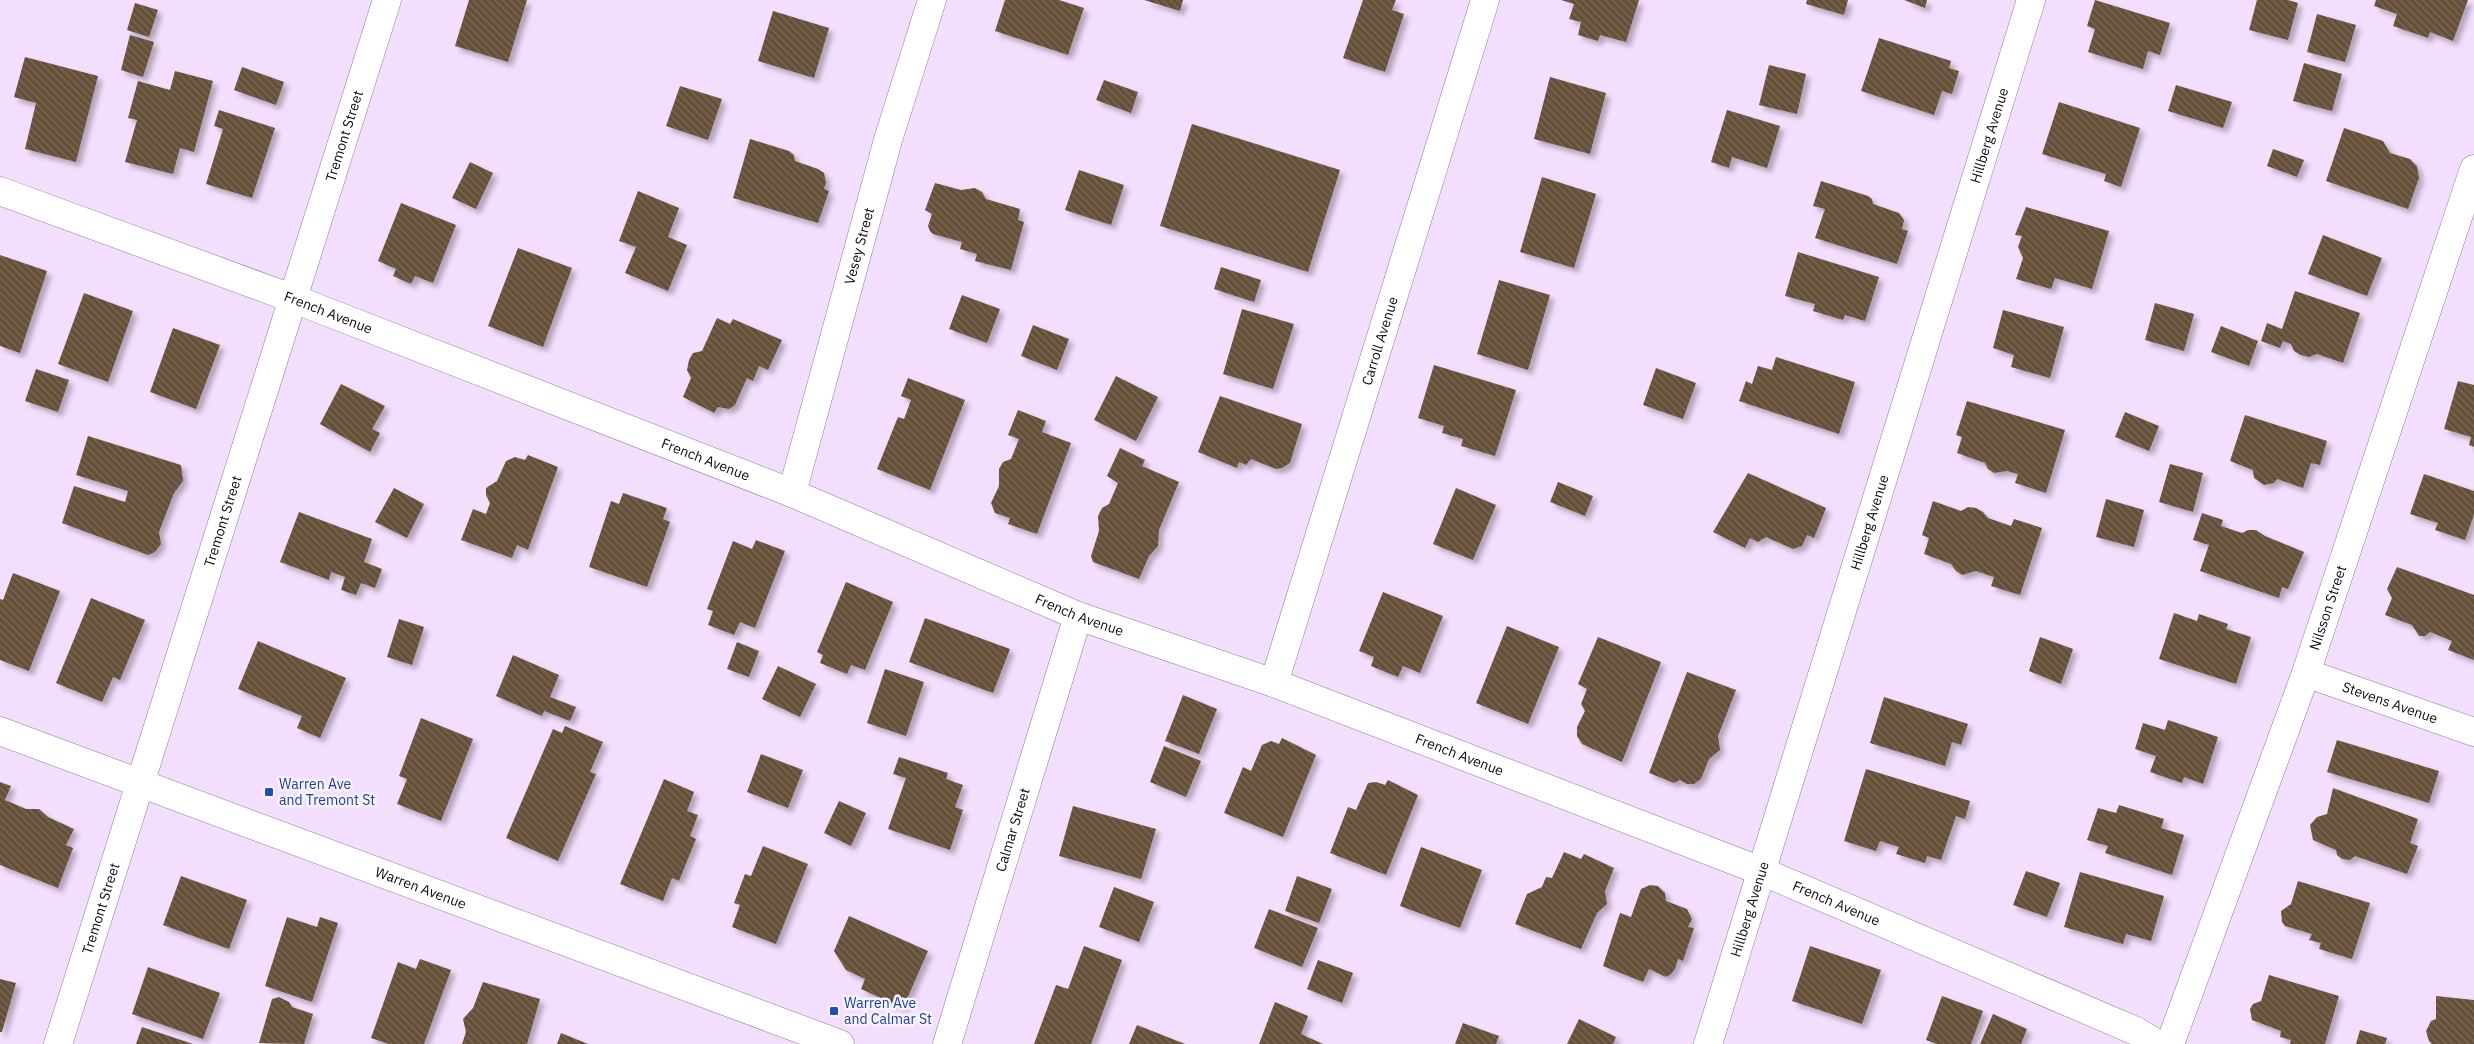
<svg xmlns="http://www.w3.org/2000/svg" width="2474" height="1044" viewBox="0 0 2474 1044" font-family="'IBM Plex Sans',sans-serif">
	<defs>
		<pattern id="building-back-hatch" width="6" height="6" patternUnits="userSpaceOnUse" patternTransform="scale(1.25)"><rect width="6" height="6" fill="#665038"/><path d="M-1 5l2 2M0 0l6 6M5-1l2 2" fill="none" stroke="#7a6958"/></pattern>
		<filter id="shadow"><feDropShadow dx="4.5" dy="4.5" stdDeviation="2.5" flood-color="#0004"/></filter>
	</defs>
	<rect width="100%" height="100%" fill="#f3dffd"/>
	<!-- building -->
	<path fill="url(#building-back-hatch)" filter="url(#shadow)" d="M469,0H527L508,62L455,46Z
		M1005,0H1059L1084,8L1068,55L995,31Z
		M1144,0H1183L1180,11Z
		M1363,0H1396L1392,10L1404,14L1385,72L1343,58Z
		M1561,0H1639L1626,42L1600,35L1598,41L1578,35L1581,22L1569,19L1574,4Z
		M1807,0H1848L1844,15L1806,4Z
		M1904,0H1927L1925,8Z
		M2095,0L2170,23L2160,55L2148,51L2143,69L2088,52L2095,29L2087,26Z
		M2257,0H2288L2298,3L2288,40L2249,30Z
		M2376,0H2468L2453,41L2430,32L2428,38L2393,26L2397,14L2374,6Z
		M135,3L158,10L149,37L127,30Z
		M773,11L829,28L814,78L758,61Z
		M2317,14L2356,25L2345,62L2307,52Z
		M130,35L154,42L143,77L121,70Z
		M1879,38L1951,61L1949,68L1959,71L1952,94L1942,91L1934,115L1861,91Z
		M25,57L98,76L76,162L25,149L36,103L14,97Z
		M2304,63L2342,74L2332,111L2293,101Z
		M1769,65L1806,74L1797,114L1759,105Z
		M242,67L284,82L276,105L234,90Z
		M175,71L213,81L194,152L180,148L173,174L125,162L137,120L128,118L138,81L170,90Z
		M1550,77L1606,93L1590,154L1534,139Z
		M1104,80L1138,92L1131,113L1096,100Z
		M2176,85L2232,102L2223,128L2168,111Z
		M680,86L722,99L708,140L666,126Z
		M2059,102L2140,128L2121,187L2104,181L2106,174L2042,154Z
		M219,110L275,128L252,198L206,184L223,129L214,126Z
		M1727,110L1780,126L1767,168L1732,157L1729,168L1711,162Z
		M1192,124L1340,170L1308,272L1160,226Z
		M2344,128L2383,141L2390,153L2410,159L2417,166L2419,178L2408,209L2326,181Z
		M750,139L789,151L794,155L795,161L818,169L824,173L826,182L824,189L829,191L818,223L733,198Z
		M2273,149L2304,160L2297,177L2267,166Z
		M470,162L493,173L476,209L452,198Z
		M1079,170L1124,185L1111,225L1065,210Z
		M1542,177L1596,194L1574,268L1520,252Z
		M1821,181L1868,196L1872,199L1873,204L1899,213L1904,220L1902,229L1908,231L1897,264L1815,238L1825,209L1813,206Z
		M935,183L961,190L975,188L982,192L986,199L1020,209L1018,220L1024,222L1011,270L975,261L977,254L960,249L962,242L933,234L930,231L928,226L932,214L925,210Z
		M638,191L679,208L668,237L687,245L668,291L625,273L636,247L619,241Z
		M401,203L456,225L433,283L415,276L411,284L393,276L396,269L378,261Z
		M2026,207L2109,231L2092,289L2055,278L2051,289L2016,279L2023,258L2018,247L2022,236L2015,235Z
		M2323,235L2382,258L2367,296L2308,274Z
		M518,248L572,268L543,347L488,326Z
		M1798,252L1879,277L1865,321L1845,315L1843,320L1813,311L1815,304L1785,296Z
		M0,255L47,271L20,353L0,346Z
		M1221,267L1261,280L1254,302L1214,289Z
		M1499,280L1550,295L1528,370L1477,354Z
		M2295,291L2360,313L2343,363L2317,354L2309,357L2301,355L2294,351L2291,344L2283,341L2280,348L2261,341L2267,323L2282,329Z
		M84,293L133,311L108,382L58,364Z
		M962,295L1000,309L987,343L949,329Z
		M2155,303L2194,314L2184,351L2145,340Z
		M1242,309L1294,324L1273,389L1223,374Z
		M2003,310L2064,327L2050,378L2011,367L2014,355L1993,348Z
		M717,318L730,324L733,319L782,340L768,370L759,366L753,381L747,378L735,405L729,409L718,407L714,413L683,397L691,378L687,370L689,360L693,353L702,351Z
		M1033,325L1069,339L1057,370L1021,356Z
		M2221,326L2258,341L2249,366L2211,352Z
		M173,328L220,345L196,409L150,392Z
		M1776,357L1855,382L1839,434L1739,401L1746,381L1752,384L1758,366L1772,370Z
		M1434,365L1516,390L1495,456L1461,446L1463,439L1442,433L1444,426L1418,418Z
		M1656,368L1696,383L1683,419L1643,405Z
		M36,369L69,380L58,412L25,401Z
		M1116,376L1158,397L1136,441L1094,420Z
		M908,378L965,400L930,490L877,469L898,417L904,419L911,400L901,396Z
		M2458,381L2474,385V447L2469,445L2471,437L2444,429Z
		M341,384L385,406L372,429L380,433L370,452L320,424Z
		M1220,396L1302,424L1290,463L1282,468L1276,469L1251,459L1246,465L1239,462L1237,468L1198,452Z
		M1967,401L2065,430L2046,493L2015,483L2018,474L2007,471L1994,473L1988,469L1985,463L1957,453L1962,437L1956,435Z
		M1018,410L1046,421L1042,432L1071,443L1037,534L1008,524L1010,518L995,513L991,503L999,486V469L1003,462L1011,459L1019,439L1008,435Z
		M2125,412L2159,426L2149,451L2115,437Z
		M2245,415L2327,441L2320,465L2311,463L2303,488L2277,479L2274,483L2264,485L2254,478L2253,470L2230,461Z
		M88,436L181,465L183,481L174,493L159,532L161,544L155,552L148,555L62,523L74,486L125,502L128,491L76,475Z
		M1120,448L1145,460L1142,466L1179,482L1159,530L1158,546L1149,556L1139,579L1093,562L1091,556L1099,531L1098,516L1102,508L1109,504L1118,483L1107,476Z
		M528,455L558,467L528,550L517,545L512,558L461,540L473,509L486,514L490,503L486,495V488L497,481L506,461L515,457L525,460Z
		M2170,464L2203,473L2193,512L2159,502Z
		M1748,473L1826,508L1814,538L1807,535L1802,546L1793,549L1766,537L1758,542L1750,538L1745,548L1713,532Z
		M2424,474L2474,491V515L2465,540L2435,530L2438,523L2410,514Z
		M1558,482L1593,496L1585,516L1550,502Z
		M394,488L424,504L407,538L375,522Z
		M1456,488L1496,505L1473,560L1433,544Z
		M623,493L667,508L663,519L670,522L647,587L589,567L611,501L619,504Z
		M2106,499L2144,510L2134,547L2096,537Z
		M1933,501L1961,511L1968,507L1976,508L1983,512L1988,518L2011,526L2014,519L2042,528L2020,595L1991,586L1994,577L1976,571L1962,575L1956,571L1951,564L1924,554L1929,538L1922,535Z
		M299,512L372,539L364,562L382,569L375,588L361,583L356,595L341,590L345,577L331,572L329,580L280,562Z
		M2202,513L2223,520L2221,526L2242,533L2248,530H2256L2265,536L2304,552L2288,589L2282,587L2279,598L2200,571L2209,545L2193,540Z
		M756,540L785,551L755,628L740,622L734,635L708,625L713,611L707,609L733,541L752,549Z
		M2397,567L2474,595V660L2448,650L2452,641L2430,632L2425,636H2419L2412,625L2385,615L2392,598L2387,589Z
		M13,573L60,591L29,671L0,660V599L3,600Z
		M846,582L893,602L865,670L851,665L847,674L820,663L823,655L817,652Z
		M1383,592L1443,616L1420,673L1403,666L1398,677L1371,666L1374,657L1359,651Z
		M91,598L145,620L120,680L113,677L102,702L56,683Z
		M2174,613L2197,621L2199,614L2228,624L2226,629L2251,637L2236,684L2159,659Z
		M925,618L1010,649L993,693L909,662Z
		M399,619L424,627L412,665L387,657Z
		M1507,626L1559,647L1528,724L1476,703Z
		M1598,637L1661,662L1622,762L1582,744L1577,736V727L1585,711L1581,704L1587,689L1578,684Z
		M2040,637L2073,649L2061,684L2029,671Z
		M258,641L346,678L320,738L297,728L302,716L238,689Z
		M737,642L759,651L749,677L727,669Z
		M513,655L559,675L550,697L576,707L570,721L544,711L542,716L496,696Z
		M778,666L816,684L800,717L762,699Z
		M885,669L924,682L906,736L867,723Z
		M1687,672L1736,690L1718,736L1720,750L1709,759L1701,779L1694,784H1687L1680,780L1674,783L1649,773Z
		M1183,695L1217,709L1199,754L1165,741Z
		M1884,697L1968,724L1961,745L1952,742L1945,766L1870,743Z
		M421,718L473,739L441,821L397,804L407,779L399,776Z
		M2168,720L2218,737L2203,784L2184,777L2182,783L2150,772L2156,756L2135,749L2143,723L2165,730Z
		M565,726L603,742L590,772L596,774L558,861L506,838L553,729L562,733Z
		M1282,738L1316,755L1283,837L1224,813L1243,767L1251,771L1262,745L1271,741L1279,744Z
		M2337,740L2439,771L2429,803L2327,772Z
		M1164,746L1201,761L1186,797L1150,782Z
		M761,754L803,770L788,808L747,792Z
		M899,757L948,773L946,779L963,785L955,807L963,810L950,850L888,829L906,778L893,774Z
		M1866,769L1970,801L1965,819L1956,816L1941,860L1927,856L1925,863L1896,854L1899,847L1880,841L1876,851L1844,841Z
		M664,779L694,792L687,811L698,815L690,836L696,839L679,881L672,878L663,901L620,884Z
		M1388,780L1418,795L1386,875L1330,853L1348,807L1356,810L1368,783L1376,782L1385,785Z
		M0,782L11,786L5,800L26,809H39L48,817L74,829L66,845L73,848L58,888L0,865Z
		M2333,788L2418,819L2410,843L2418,846L2407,874L2355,856L2350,860L2342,859L2337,855L2336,850L2313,840L2310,825L2317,817L2327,814Z
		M839,801L866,813L851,846L824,833Z
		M2119,805L2164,819L2161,828L2184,835L2172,875L2105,853L2108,846L2087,840L2098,808L2116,813Z
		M1073,806L1156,829L1141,879L1059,856Z
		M763,846L808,864L776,944L732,927L740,905L734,903L745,874L751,876Z
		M1421,847L1482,870L1460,928L1400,906Z
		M1564,852L1581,859L1584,854L1614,868L1605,891L1607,904L1597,913L1581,949L1515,924L1527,894L1542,887L1546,877L1552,878Z
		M2026,871L2060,883L2047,917L2013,905Z
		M2080,872L2164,896L2151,941L2126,934L2123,944L2064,927Z
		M181,876L247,900L229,949L163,925Z
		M1297,876L1332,889L1319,923L1285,911Z
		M2298,881L2370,903L2352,959L2319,949L2321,943L2309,940L2312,934L2285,926L2282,922L2281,911L2291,904Z
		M1650,885L1658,886L1665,893L1666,901L1687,909L1692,919L1688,927L1694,928L1683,961L1678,959L1675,969L1671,974L1666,977L1649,969L1643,982L1603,966L1620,913L1631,917L1641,889Z
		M1114,887L1154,902L1139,942L1099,927Z
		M1269,909L1318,928L1302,967L1254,948Z
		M849,916L928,951L903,1008L861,989L865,979L846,970L834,951Z
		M287,917L317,927L320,917L338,923L312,1002L265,986Z
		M1084,946L1122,960L1091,1044H1034L1056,985L1068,989Z
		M1810,946L1881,970L1862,1024L1792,1001Z
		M420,959L451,970L424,1044H389L371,1038L398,962L416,969Z
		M1318,960L1353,973L1342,1003L1307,989Z
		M148,967L220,993L203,1039L132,1014Z
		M2269,975L2339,996L2325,1044H2290L2291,1040L2280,1037L2281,1031L2252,1020L2250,1009L2253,1004L2261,1001Z
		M0,979L16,983L2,1032H0Z
		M483,982L540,999L527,1044H462L466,1032L463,1019L473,1008Z
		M1942,996L1983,1011L1971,1044H1937L1926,1040Z
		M2436,996L2474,1000V1044H2432L2429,1041L2426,1031L2431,1021L2436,1019Z
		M279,997L289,1002L292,1007L313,1014L304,1044L259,1043L272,999Z
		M1275,1002L1308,1016L1301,1034L1323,1044H1259Z
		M1993,1014L2027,1029L2021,1044H1980Z
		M1579,1019L1616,1037L1613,1044H1567Z
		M1463,1023L1499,1036L1496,1044H1455Z
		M1137,1025L1185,1044H1129Z
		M142,1027L193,1044H136Z
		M2360,1030L2387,1038L2385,1044H2356Z
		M561,1033L588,1044H557Z"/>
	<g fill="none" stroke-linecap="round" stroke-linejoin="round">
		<defs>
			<g id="minor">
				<path id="s1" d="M0,191L294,299L792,493L1078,616L1274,683L1761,871L2136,1031L2157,1044"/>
				<path id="s2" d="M792,493L888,140L932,0"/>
				<path id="s3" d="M2306,673L2474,732"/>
				<path id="s4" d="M1274,683L1485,0"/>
				<path id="s5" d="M58,1044L387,0"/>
				<path id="s6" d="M947,1044L1078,616"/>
				<path id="s7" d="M2170,1044L2306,673L2474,169"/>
			</g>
			<g id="tertiary">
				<path id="s8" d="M1708,1044L2031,0"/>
			</g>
			<g id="secondary">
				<path id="s9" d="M0,731L840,1044"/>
			</g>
		</defs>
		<!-- minor casing -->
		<use href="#minor" stroke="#8c7995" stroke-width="29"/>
		<!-- tertiary casing -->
		<use href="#tertiary" stroke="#8c7995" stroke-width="29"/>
		<!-- secondary casing -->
		<use href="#secondary" stroke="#8c7995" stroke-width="29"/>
		<!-- minor -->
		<use href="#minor" stroke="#fff" stroke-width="28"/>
		<!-- tertiary -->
		<use href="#tertiary" stroke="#fff" stroke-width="28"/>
		<!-- secondary -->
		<use href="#secondary" stroke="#fff" stroke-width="28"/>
	</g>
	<!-- markers -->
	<g fill="#1a4fb4" stroke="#f9f1fd" stroke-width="2">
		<rect x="264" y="787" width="10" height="10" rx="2.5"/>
		<rect x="829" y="1006" width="10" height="10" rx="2.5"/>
	</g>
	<g text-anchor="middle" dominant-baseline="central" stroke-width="5" stroke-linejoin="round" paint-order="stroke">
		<!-- street labels -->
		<g font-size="14" fill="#100913" stroke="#f9f1fd">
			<text stroke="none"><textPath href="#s8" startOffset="951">Hillberg Avenue</textPath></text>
			<text stroke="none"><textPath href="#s5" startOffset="952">Tremont Street</textPath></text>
			<text stroke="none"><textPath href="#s2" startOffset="256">Vesey Street</textPath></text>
			<text stroke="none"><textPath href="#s1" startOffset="350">French Avenue</textPath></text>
			<text stroke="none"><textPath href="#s4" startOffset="358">Carroll Avenue</textPath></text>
			<text stroke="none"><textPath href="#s1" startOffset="755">French Avenue</textPath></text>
			<text stroke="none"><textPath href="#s5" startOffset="548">Tremont Street</textPath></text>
			<text stroke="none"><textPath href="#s8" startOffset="546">Hillberg Avenue</textPath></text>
			<text stroke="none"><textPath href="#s7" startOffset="464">Nilsson Street</textPath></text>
			<text stroke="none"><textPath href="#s1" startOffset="1160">French Avenue</textPath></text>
			<text stroke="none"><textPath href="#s3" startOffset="89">Stevens Avenue</textPath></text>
			<text stroke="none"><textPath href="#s1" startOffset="1565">French Avenue</textPath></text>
			<text stroke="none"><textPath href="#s6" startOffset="224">Calmar Street</textPath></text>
			<text stroke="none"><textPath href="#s9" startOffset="449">Warren Avenue</textPath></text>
			<text stroke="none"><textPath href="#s1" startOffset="1970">French Avenue</textPath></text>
			<text stroke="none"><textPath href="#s5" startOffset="142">Tremont Street</textPath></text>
			<text stroke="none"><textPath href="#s8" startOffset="141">Hillberg Avenue</textPath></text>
		</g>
		<!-- transit labels -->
		<g font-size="14" fill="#164399" stroke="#f9f1fd" text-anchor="start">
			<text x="279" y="784">Warren Ave<tspan x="279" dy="16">and Tremont St</tspan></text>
			<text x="844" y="1003">Warren Ave<tspan x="844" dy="16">and Calmar St</tspan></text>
		</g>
	</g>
</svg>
